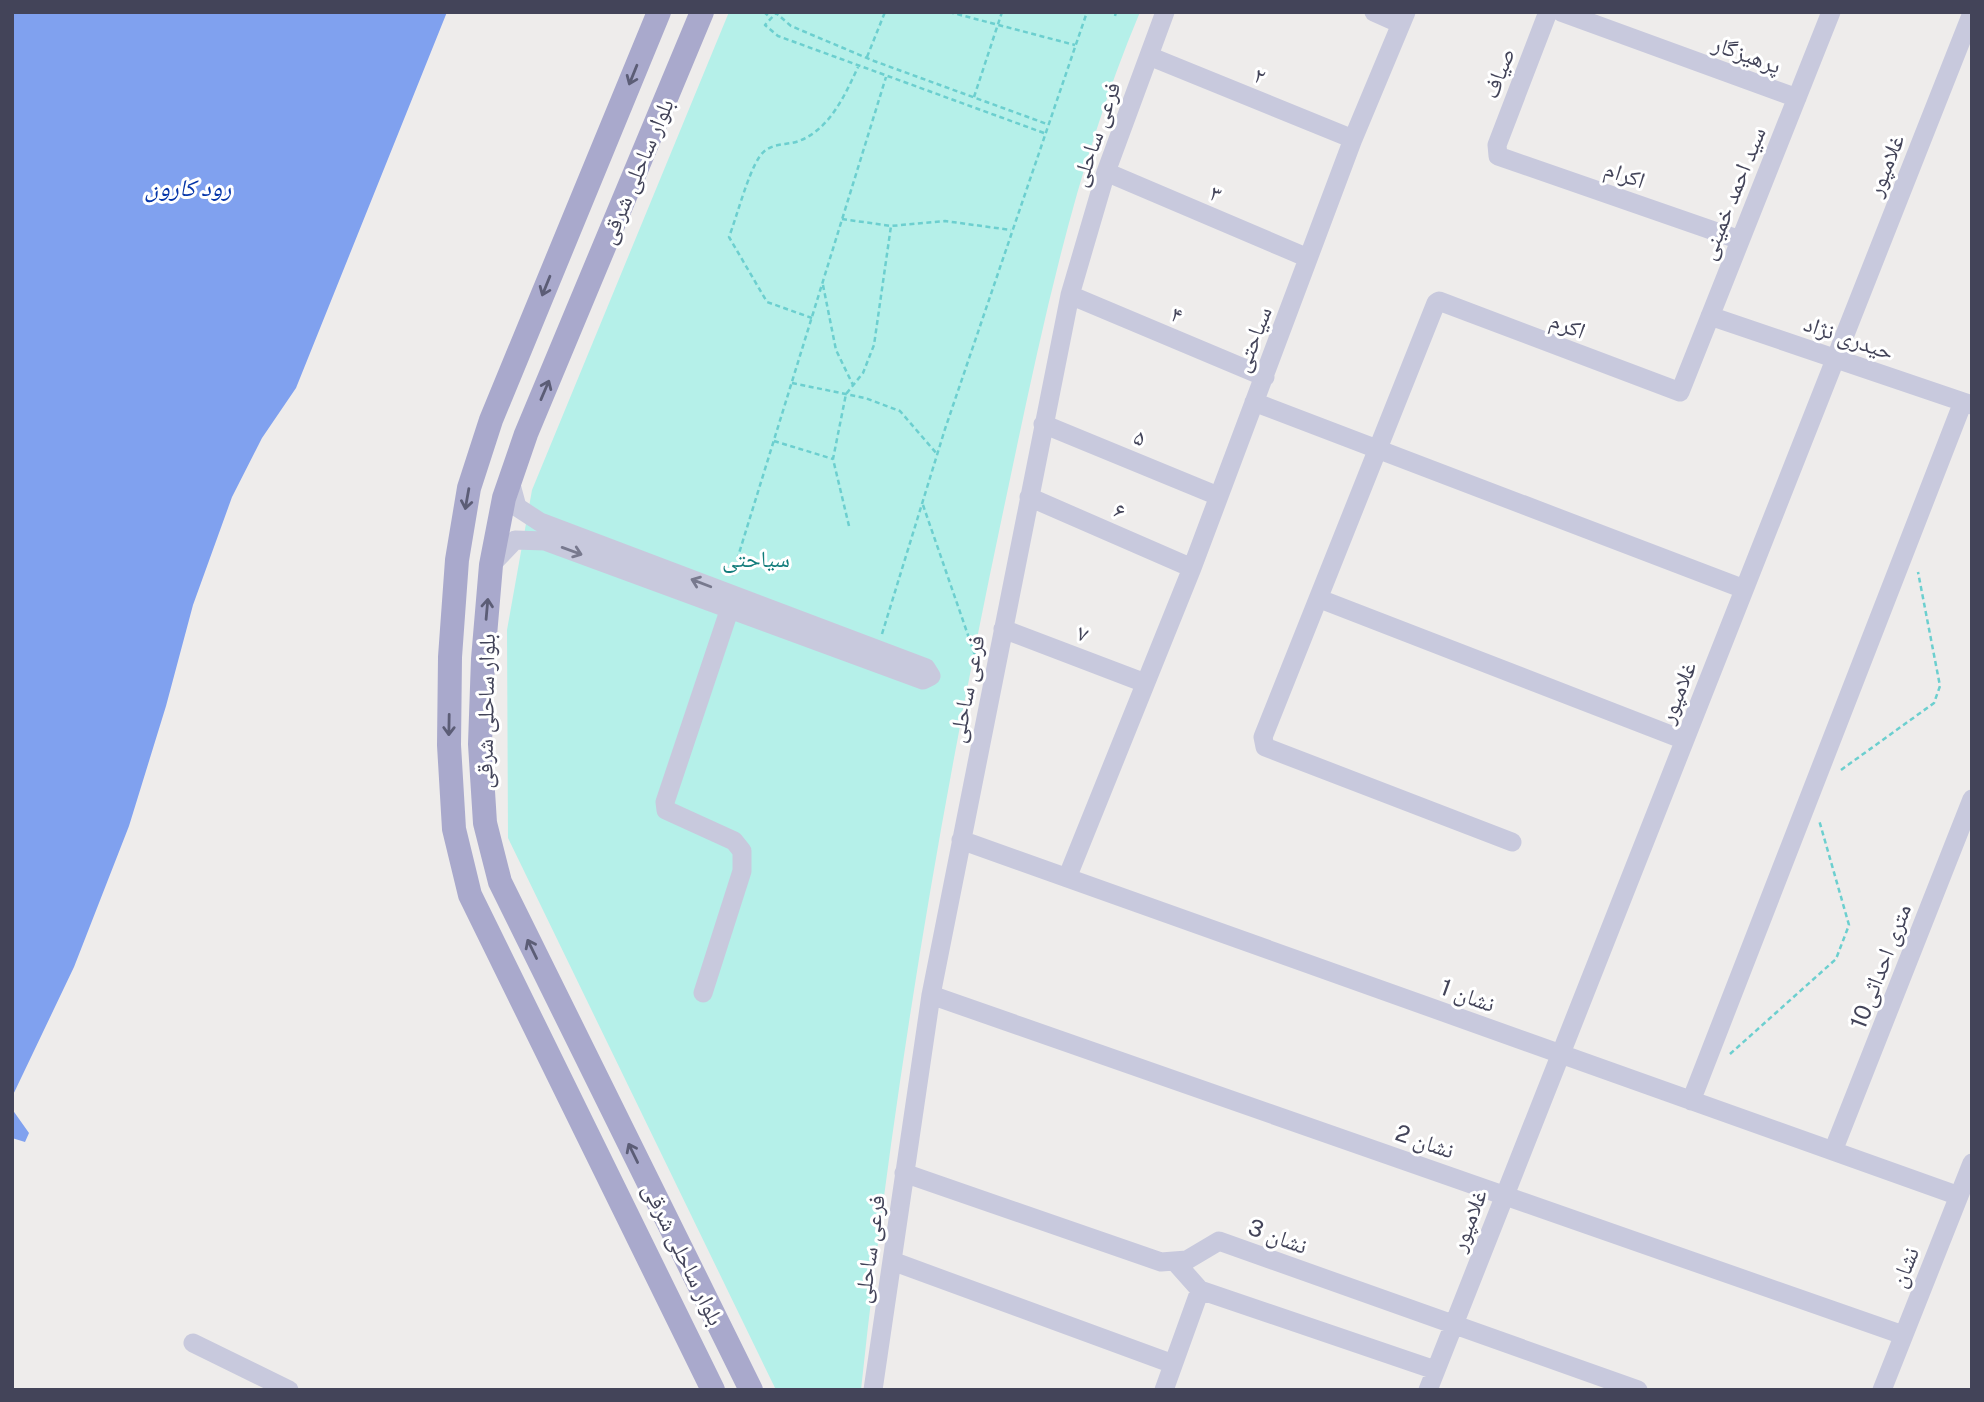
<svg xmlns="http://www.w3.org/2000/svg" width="1984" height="1402" viewBox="0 0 1984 1402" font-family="'Public Sans','Noto Naskh Arabic',sans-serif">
	<rect width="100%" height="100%" fill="#eeeceb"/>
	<!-- green -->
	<path fill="#b5f0e9" d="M729,12H1140C1072,173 1038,347 1002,517C941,805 892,1096 861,1390H776L508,838L507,630L532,490Z"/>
	<!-- water -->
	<path fill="#80a1ef" d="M12,12H447L296,388L262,438L232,497L193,605L166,706L129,826L74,967L12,1097Z
		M12,1109L29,1133L25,1142L12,1138Z"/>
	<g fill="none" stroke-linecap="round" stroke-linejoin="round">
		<!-- path -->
		<path stroke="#6ccfcf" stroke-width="2.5" stroke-dasharray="5 3.5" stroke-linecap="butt" d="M764,12L771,18
			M949,12L1075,45
			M1115,16L1116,12
			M867,57L885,12
			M974,97L1002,12
			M1044,133L778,36L765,25L776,13L791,26L874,61L1047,124
			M842,219L891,226L945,221L1011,230
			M823,285L836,350L853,385
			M812,318L767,302L729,237C737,216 748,173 760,156C770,142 785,146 799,141C830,129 845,95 858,67
			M792,383L865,398L900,411L937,454
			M774,441L833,459
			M923,505L978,664
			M849,526L833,459L846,394L863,373L874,345L891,226
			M732,576L886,77
			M882,634L945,429L1087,12
			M1841,770L1934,703L1940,686L1918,572
			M1730,1054L1836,959L1849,925L1819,820"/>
		<!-- minor -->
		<path stroke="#c8c9dd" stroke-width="19" d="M1374,12L1401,24
			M1548,12L1497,145L1498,156L1740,240
			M1561,12L1797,98
			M1149,56L1353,139
			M1106,172L1308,258
			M1070,295L1265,377
			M1710,316L1972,405
			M1254,402L1744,589
			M1043,424L1218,496
			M1029,497L1192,568
			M491,565L515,540L545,541L923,680L931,676L926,668L540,522L517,507L510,481
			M1320,599L1684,740
			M1003,629L1145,683
			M961,840L1959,1196
			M1512,842L1265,747L1263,737L1436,303L1439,301L1680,392L1831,12
			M1067,878L1192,568L1353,139L1406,12
			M703,993L742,871V851L734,841L666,810L665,802L733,599
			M931,995L1903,1335
			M1691,1101L1963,402
			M1833,1151L1972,799
			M904,1173L1161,1262L1187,1260L1219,1241L1638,1390
			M892,1261L1173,1364
			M1176,1263L1200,1290L1435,1370
			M193,1343L289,1390
			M873,1390L931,995L1070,295L1106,172L1165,12
			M1164,1390L1200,1290
			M1428,1390L1972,13
			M1882,1390L1972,1163"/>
		<!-- major -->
		<path stroke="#a9a9cc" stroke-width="24" d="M659,12L491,420L469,488L457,560L450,657L449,745L454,829L470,895L713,1390
			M702,12L526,434L504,498L491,565L483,659L480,744L485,823L500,882L751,1390"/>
	</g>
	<!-- one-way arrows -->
	<defs><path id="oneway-shaft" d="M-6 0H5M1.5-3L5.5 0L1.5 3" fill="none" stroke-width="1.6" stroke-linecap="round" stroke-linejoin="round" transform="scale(1.75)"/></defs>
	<g stroke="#5c5d76">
		<use href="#oneway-shaft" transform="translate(633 75) rotate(112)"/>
		<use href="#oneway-shaft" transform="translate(546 286) rotate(112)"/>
		<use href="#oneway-shaft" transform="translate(545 390) rotate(-67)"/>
		<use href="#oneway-shaft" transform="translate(467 499) rotate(100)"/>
		<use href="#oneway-shaft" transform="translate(487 609) rotate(-85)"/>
		<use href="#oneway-shaft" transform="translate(449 725) rotate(91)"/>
		<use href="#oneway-shaft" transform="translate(532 949) rotate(-116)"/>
		<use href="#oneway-shaft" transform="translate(633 1153) rotate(-116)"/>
	</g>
	<g stroke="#78798e">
		<use href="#oneway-shaft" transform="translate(572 551) rotate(20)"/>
		<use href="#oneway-shaft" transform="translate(701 583) rotate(-159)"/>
	</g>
	<g text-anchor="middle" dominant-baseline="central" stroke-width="6" stroke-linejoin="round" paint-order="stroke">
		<!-- street labels -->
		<g font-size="23" fill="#434459" stroke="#fff">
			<text transform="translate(1747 54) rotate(20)">پرهیزگار</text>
			<text transform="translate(1498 73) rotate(-69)">صیاف</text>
			<text transform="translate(1260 75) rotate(22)">۲</text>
			<text transform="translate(1095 134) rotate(-71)">فرعی ساحلی</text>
			<text transform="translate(1885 165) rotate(-68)">غلامپور</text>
			<text transform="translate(636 171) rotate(-67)">بلوار ساحلی شرقی</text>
			<text transform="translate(1625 174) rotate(19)">اکرام</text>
			<text transform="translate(1216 193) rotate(23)">۳</text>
			<text transform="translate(1732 193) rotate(-68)">سید احمد خمینی</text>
			<text transform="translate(1177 314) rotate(23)">۴</text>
			<text transform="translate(1568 325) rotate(21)">اکرم</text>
			<text transform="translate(1849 337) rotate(19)">حیدری نژاد</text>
			<text transform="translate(1252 339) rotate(-69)">سیاحتی</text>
			<text transform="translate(1140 437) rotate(23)">۵</text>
			<text transform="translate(1120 510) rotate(23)">۶</text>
			<text transform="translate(1083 633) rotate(21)">۷</text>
			<text transform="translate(966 689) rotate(-79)">فرعی ساحلی</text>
			<text transform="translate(1677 692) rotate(-68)">غلامپور</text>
			<text transform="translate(485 711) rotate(-89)">بلوار ساحلی شرقی</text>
			<text transform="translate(1880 966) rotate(-69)">10متری احداثی</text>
			<text transform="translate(1468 995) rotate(20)">نشان 1</text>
			<text transform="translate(1425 1141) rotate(19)">نشان 2</text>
			<text transform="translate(1468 1220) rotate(-69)">غلامپور</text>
			<text transform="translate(1278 1236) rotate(20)">نشان 3</text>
			<text transform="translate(869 1249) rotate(-82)">فرعی ساحلی</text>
			<text transform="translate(684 1254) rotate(64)">بلوار ساحلی شرقی</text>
			<text transform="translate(1904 1267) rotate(-68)">نشان</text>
		</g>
		<!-- park labels -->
		<g font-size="23" fill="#127c7b" stroke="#fff">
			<text x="756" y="558">سیاحتی</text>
		</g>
		<!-- water labels -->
		<g font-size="24" font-style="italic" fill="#0636a9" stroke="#fff">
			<text x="188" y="187">رود کارون</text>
		</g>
	</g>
	<!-- border -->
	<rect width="1984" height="1402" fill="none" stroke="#434459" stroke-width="28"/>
</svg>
